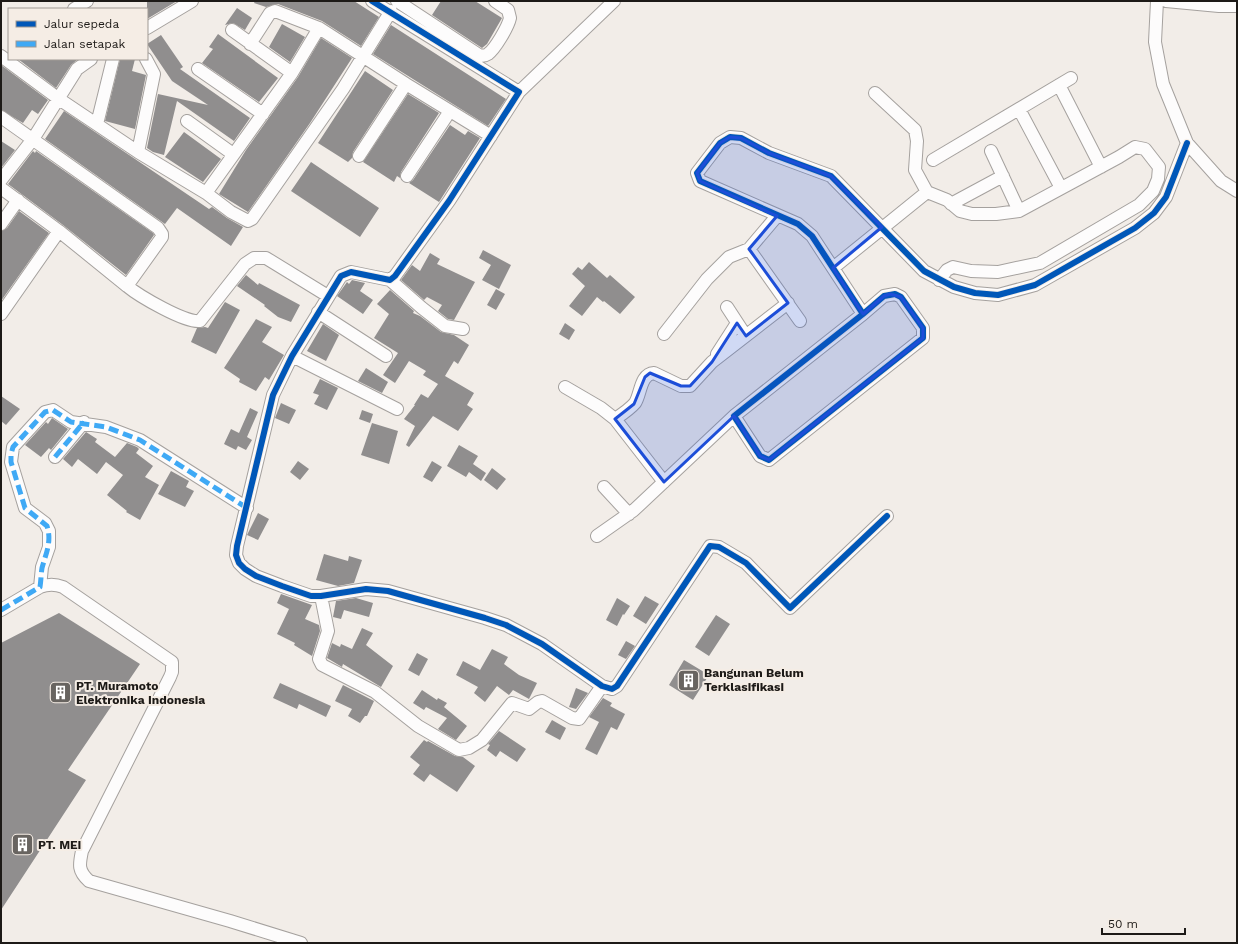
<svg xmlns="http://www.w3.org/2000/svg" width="1238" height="944" viewBox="0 0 1238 944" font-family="'Work Sans',sans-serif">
	<rect width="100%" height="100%" fill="#f2ede8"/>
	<!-- building -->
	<path fill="#908e8e" d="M147,1H177L147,19Z
		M255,1H354L379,17L361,46L322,21L278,4L266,7L254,3Z
		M441,1H475L502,18L487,44L482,48L432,15Z
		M237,8L252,18L245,30L233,23L225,25Z
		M282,24L305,37L290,62L269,47Z
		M391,25L506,99L488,126L373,54Z
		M218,34L278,78L259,102L202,63L213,49L209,47Z
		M161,35L183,67L180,69L250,118L234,141L177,101L164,155L153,152L147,148L158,94L208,105L172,81L147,44Z
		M321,38L352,58L310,123L248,212L219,194L246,150L298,77Z
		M18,59H78L71,65L56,88Z
		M120,59H135L132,71L146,75L135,129L105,121Z
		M1,65L48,100L38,114L32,110L23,123L1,110Z
		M365,71L393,90L353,152L352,158L348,162L318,143Z
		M408,94L439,113L401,172L400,178L397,176L394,182L363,162Z
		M64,111L209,209L212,207L227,218L243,227L231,246L177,208L165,224L45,139Z
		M450,125L465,135L468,131L480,138L439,202L409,183L413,180Z
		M184,132L221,159L203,182L165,157Z
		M1,141L15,150L1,168Z
		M33,151L35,153L36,151L153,233L154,235L126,275L63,225L8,184Z
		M311,162L379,208L360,237L291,191Z
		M19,211L49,233L1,301V231L7,228Z
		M483,250L511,265L499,289L482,280L491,265L479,258Z
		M430,253L440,259L437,264L475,282L454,320L448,319L438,311L442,305L427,297L424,300L401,280L412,265L420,271Z
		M589,262L607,278L610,275L635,297L620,314L604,301L603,302L597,297L582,316L569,306L585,286L572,274L578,267L582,270Z
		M246,275L258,285L259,283L300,305L291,322L278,317L264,306L265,305L237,286Z
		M352,280L365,283L360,291L373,300L363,314L337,296L347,282L349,284Z
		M496,289L505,294L496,310L487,305Z
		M390,290L414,311L413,313L420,316L441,332L454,335L469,345L458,364L454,361L445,376L474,393L467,405L473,409L458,431L433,416L409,447L406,445L415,426L404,419L415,405H414L421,394L428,398L438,384L423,375L426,371L409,361L395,383L383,375L398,353L374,338L389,314L377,304Z
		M225,302L240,310L216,354L191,342L197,328L205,327L208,328Z
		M256,319L272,327L262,342L284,355L269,380L265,377L256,391L239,382L240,379L224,368Z
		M565,323L575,330L569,340L559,334Z
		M323,324L339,335L326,361L307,351Z
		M366,368L388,382L382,393L358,381Z
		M320,379L338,388L327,410L314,404L319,395L313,393Z
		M1,396L20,409L6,425L1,421Z
		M281,403L296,410L289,424L275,418Z
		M250,408L258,412L247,437L252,440L246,450L238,446L236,450L224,444L231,429L239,433Z
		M362,410L373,414L370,423L359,419Z
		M52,418L68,429L51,450L49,448L41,457L25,445L46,422L48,424Z
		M372,423L398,431L389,464L361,455Z
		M86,432L97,439L95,442L115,457L127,443L137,447L139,449L136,453L153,466L145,477L159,485L140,520L126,512L127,511L107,495L123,475L106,462L97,474L78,459L72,467L63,459Z
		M459,445L478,456L473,464L486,473L481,481L469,472L466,477L447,466Z
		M298,461L309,469L300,480L290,472Z
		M432,461L442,467L432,482L423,477Z
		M492,468L506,479L497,490L484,480Z
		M171,471L189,481L186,487L194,491L185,507L158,494Z
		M258,513L269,519L258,540L247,535Z
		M324,554L348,561L349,556L362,560L354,583L338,586L316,580Z
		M281,594L312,605L305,619L319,625L320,631L312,656L294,645L295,643L277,634L289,609L277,603Z
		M645,596L659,604L646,624L633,616Z
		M356,598L373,603L369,617L344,610L341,619L333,617L336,601Z
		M617,598L630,606L624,615L623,614L617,626L606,620Z
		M59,613L140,664L68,770L86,780L1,910V643Z
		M716,615L730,624L709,656L695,647Z
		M362,628L373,633L366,645L393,666L381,687L343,664L342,667L327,658L332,643L340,647L341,644L352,649Z
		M626,641L635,646L626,659L618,655Z
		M492,649L508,657L504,664L519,675L537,683L529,699L513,690L509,695L497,686L485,702L474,693L478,687L456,675L463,661L480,670Z
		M417,653L428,659L419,676L408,670Z
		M684,660L709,675L693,700L669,685Z
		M280,683L331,706L326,717L299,704L297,709L273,698Z
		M343,685L374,701L367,716H365L360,723L348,716L352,709L335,701Z
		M576,688L588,693L576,709L569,707Z
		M422,690L437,700L438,698L447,703L444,707L467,726L456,740L438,729L447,718L426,707L424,710L413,703Z
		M603,698L612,703L610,706L625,714L617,730L611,727L597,755L585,749L599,722L589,717Z
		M552,720L566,728L560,740L545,732Z
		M499,731L526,749L517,762L500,751L496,757L487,750L490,745L488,744Z
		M424,740L427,742L428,741L455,756L463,757L475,766L457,792L430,774L424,782L413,774L420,765L410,757Z"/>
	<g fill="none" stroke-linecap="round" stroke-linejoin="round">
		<defs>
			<path id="minor" d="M372,1L519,92L449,201L395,276L390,280L351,272L341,276L292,356L273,395L237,546L236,555L239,563L245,569L256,576L282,586L311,596H321L366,589L388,591L485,618L506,625L542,644L602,686L612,689L617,686L710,546L719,547L746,563L790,608L887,516
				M397,1L479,55C482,56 485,56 488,54C495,49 508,27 510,18L508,10L495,1
				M1157,1L1155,42L1163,84L1187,143L1221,181L1237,191
				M1166,1L1219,6H1237
				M74,9L87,1
				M147,28L192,1
				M232,30L292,73
				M250,44L270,13L275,11L319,28L406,84L491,136
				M1,56L59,99L138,152L206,193L231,212L248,221L252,219L343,89L391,11
				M198,69L263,114
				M1059,85L1101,167
				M519,92L614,1
				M875,93L915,130L917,141L915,170L927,192
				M1019,109L1061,188
				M1,117L158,228L162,234V237L127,286L59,231L1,188
				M187,121L233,154
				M97,124L113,59
				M991,151L1019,211
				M138,152L154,74L146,59
				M359,156L406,84
				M933,160L1071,78
				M407,176L450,111
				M1,180L33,139L77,69L91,59
				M206,193L292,73L319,28
				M951,204L1003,176
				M777,216L749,249L800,321
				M1,224L18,200
				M833,268L927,192L947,200L960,211L972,214H996L1019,211L1119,157L1135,147L1145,149L1159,167L1158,179L1153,191L1139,205L1040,263L998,272L971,271L953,267L947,270L939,280
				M390,280L422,308L445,326L463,329
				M127,286C139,296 185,323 200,321L245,264L254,258H266L328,296
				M727,307L742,330
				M318,312L386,356
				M1,314L59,231
				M863,314L884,296L895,294L901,297L923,328V338L769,460L760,456L734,416L863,314L812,236L798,224L700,181L697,173L720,143L730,137L741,138L769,153L831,176L924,271L954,287L975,293L998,295L1035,285L1135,228L1154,213L1166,197L1187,143
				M664,334L707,279L729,257L749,249
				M717,354L737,323
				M292,356L397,409
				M565,387L601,408L615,419L664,482
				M615,419C621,415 630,409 635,403C641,394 640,374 654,373L681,386H690L712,362L788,303
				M55,457L84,422
				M604,487L629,514
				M597,536L634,510L734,416
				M40,587L42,567L49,547V531L45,523L25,508L11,462L13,447L45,412L53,410L71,422L106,427L140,440L247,508
				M321,596L328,631L319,659L322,665L375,692L418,726L459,750L469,748L482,740L512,703L529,709L538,702L542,701L572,718L579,719L602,686
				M1,610L40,587C48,584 55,584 63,587L172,662V672L170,677L82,851C79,865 78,871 89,881L230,921L301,943"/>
		</defs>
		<!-- minor casing -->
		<use href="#minor" stroke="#a5a19e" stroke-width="14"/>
		<!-- minor -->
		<use href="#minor" stroke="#fdfcfc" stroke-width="12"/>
		<!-- quiet -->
		<path stroke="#3fa9f5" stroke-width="5" stroke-dasharray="10 5" stroke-linecap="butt" d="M55,457L84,422
			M1,610L40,587C41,581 41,574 42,568C46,553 52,542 47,526L25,508L11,462V454L13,447L45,412L53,410L71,422L106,427L140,440L247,508"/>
		<defs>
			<path id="cycleway" d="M372,1L519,92L449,201L395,276L390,280L351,272L341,276L292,356L273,395L237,546L236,555L239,563L245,569L256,576L282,586L311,596H321L366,589L388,591L485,618L506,625L542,644L602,686L612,689L617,686L710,546L719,547L746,563L790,608L887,516
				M863,314L884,296L895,294L901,297L923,328V338L769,460L760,456L734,416L863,314L812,236L798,224L700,181L697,173L720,143L730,137L741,138L769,153L831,176L924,271L954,287L975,293L998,295L1035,285L1135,228L1154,213L1166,197L1187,143"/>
		</defs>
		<!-- cycleway casing -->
		<use href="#cycleway" stroke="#f5ede5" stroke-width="8"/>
		<!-- cycleway -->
		<use href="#cycleway" stroke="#0057b8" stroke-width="6"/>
	</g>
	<!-- marked area -->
	<path fill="#1d4ed8" fill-opacity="0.2" stroke="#1d4ed8" stroke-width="3" stroke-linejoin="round" d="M730,137L741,138L769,153L831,176L882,227L833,268L863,314L884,296L890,294L901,297L923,328V338L769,460L760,456L734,416L664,482L615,419L634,404L645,377L650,373L681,386H690L712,362L737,323L746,336L788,303L749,249L777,216L700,181L697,173L720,143Z"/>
	<!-- icons -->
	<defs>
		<symbol id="building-square" viewBox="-11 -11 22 22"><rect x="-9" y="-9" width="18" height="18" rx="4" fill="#686460" stroke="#f5ede5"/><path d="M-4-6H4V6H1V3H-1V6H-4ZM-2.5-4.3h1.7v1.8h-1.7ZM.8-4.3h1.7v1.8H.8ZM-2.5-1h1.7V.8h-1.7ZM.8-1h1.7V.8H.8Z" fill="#fff"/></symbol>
	</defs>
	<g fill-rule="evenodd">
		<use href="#building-square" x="676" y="668" width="25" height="25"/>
		<use href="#building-square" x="48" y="680" width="25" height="25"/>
		<use href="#building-square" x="10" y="832" width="25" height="25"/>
	</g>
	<g text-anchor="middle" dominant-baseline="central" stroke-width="4" stroke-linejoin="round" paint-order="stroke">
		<!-- poi labels -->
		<g font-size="12" font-weight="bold" fill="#1d1a17" stroke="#f5ede5" text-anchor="start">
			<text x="704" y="673">Bangunan Belum<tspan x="704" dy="14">Terklasifikasi</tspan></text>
			<text x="76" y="686">PT. Muramoto<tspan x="76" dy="14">Elektronika Indonesia</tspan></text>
			<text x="38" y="845">PT. MEI</text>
		</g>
	</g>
	<!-- border -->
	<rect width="1238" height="944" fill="none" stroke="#1d1a17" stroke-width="4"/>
	<!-- legend -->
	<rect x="8" y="8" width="140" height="52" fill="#f5ede5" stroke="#9f9993"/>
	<rect x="16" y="21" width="20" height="6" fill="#0057b8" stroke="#9f9993"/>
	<text x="44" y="28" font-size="12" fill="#1d1a17">Jalur sepeda</text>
	<rect x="16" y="41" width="20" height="6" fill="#3fa9f5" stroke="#9f9993"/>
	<text x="44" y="48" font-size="12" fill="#1d1a17">Jalan setapak</text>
	<!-- scale -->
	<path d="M1102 928v6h83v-6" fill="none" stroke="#1d1a17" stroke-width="2"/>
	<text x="1108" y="928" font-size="12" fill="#1d1a17" stroke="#f5ede5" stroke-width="3" paint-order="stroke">50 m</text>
</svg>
